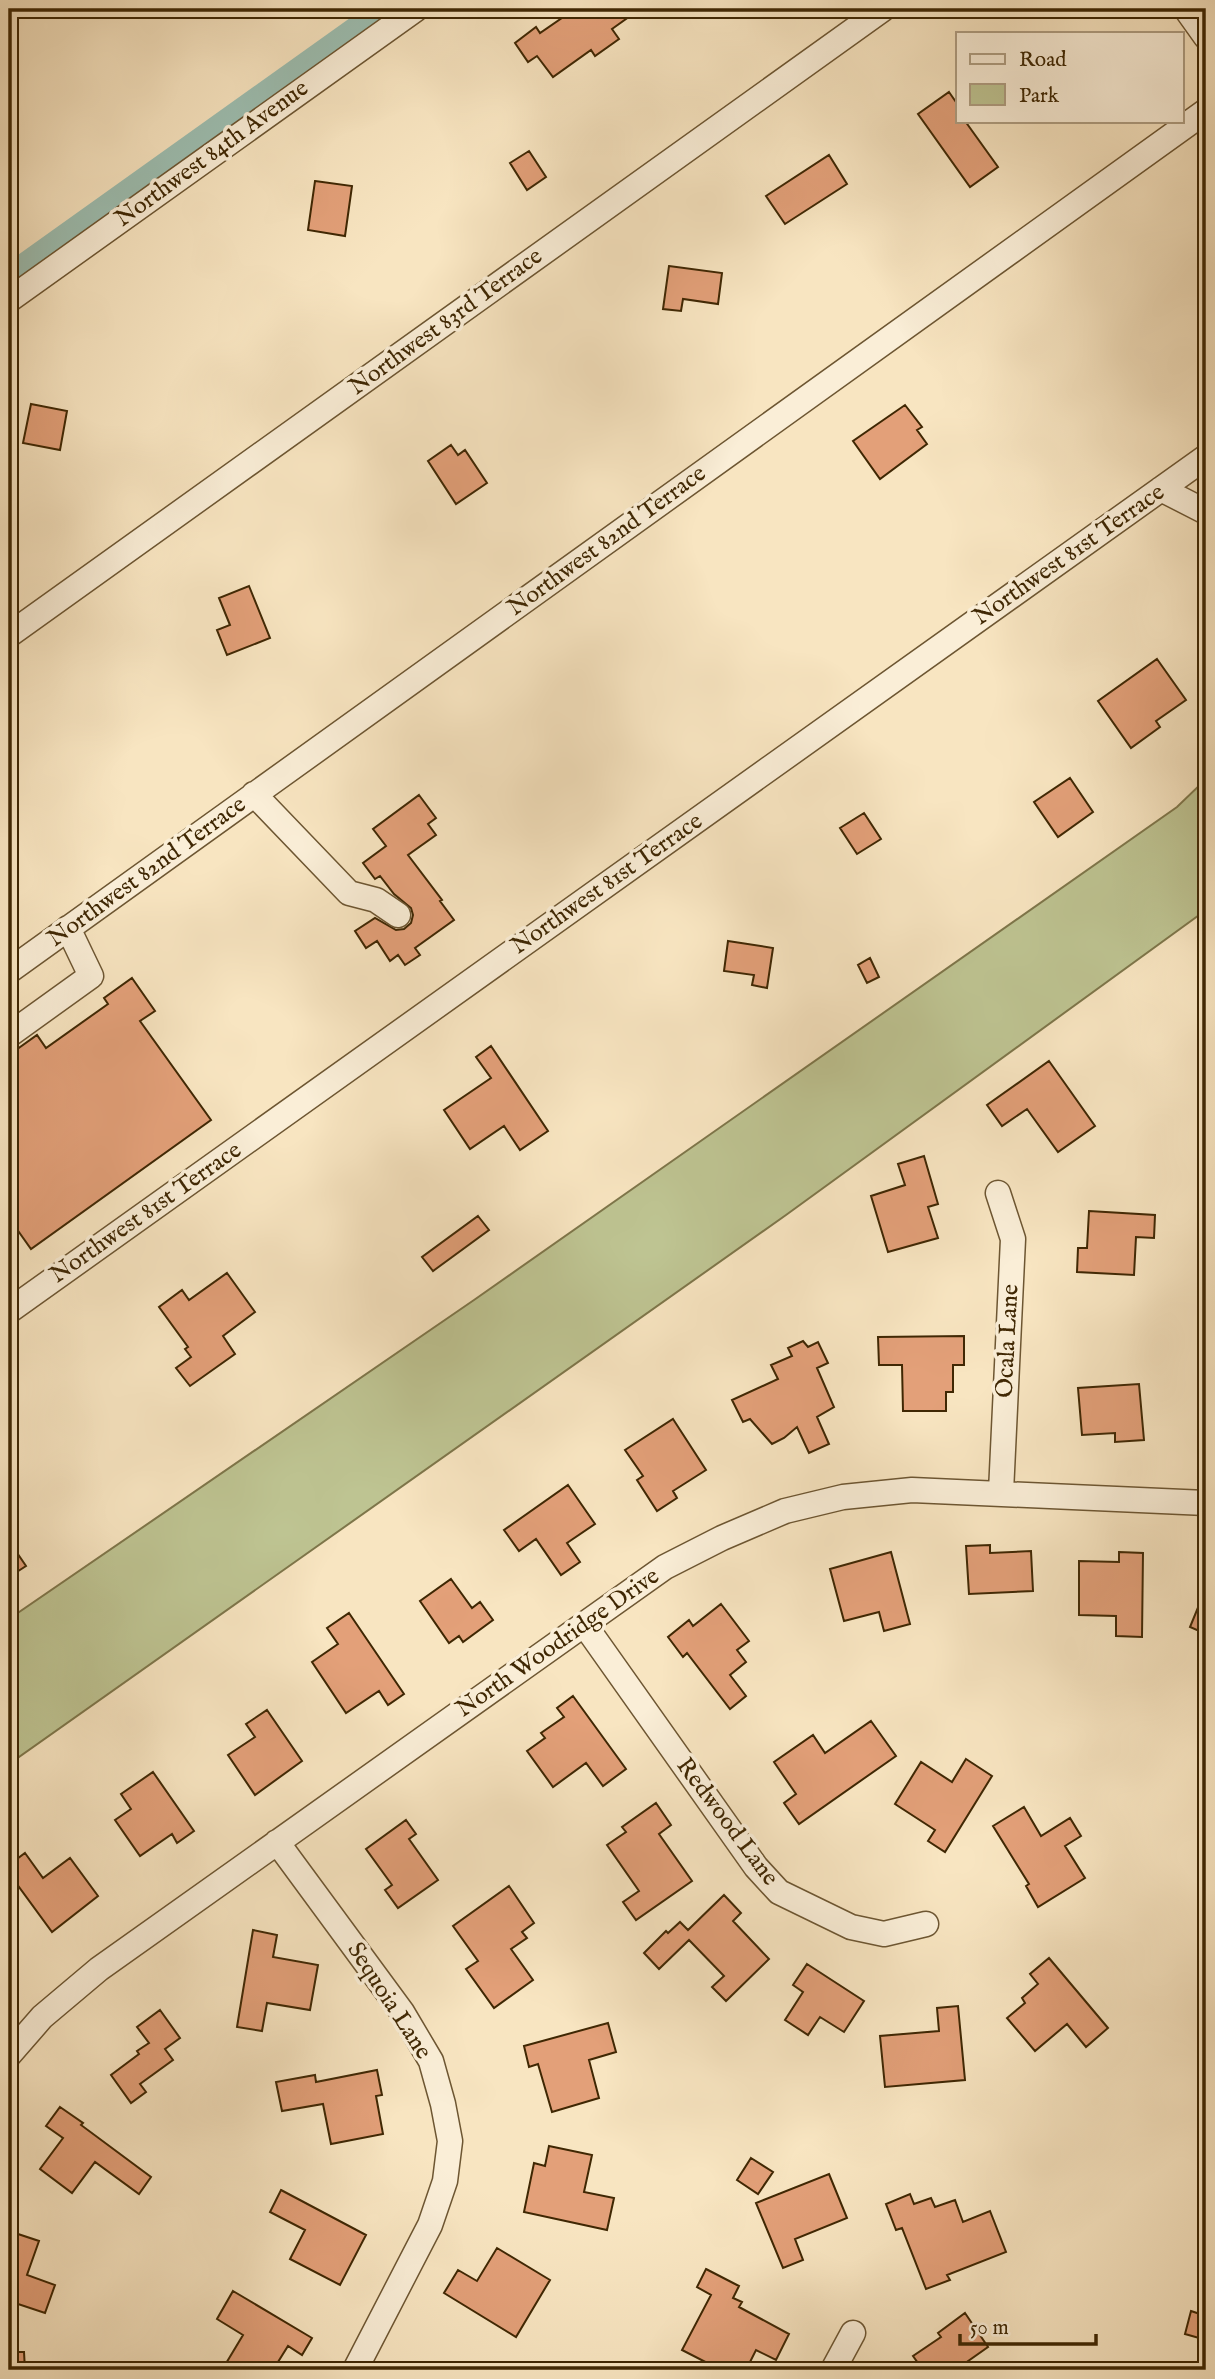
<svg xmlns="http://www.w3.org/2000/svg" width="1215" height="2379" viewBox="0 0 1215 2379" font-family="'IM FELL English',serif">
	<rect width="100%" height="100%" fill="#f8e5c1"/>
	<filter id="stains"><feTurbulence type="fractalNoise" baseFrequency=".00286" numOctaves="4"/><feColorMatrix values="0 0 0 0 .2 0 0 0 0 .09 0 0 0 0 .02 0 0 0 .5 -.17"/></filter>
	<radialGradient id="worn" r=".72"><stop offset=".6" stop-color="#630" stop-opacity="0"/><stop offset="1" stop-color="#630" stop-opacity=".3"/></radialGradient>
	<!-- green -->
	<path fill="#bec492" stroke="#7e764a" stroke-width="2" d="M1206,779V910L786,1215L9,1764V1619L474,1300L1177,807Z"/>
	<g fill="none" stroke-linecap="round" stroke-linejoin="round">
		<!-- canal -->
		<path stroke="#9dbfb2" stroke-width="19" d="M9,273L379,9"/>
	</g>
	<!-- building -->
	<path fill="#e3a079" stroke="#3f2703" stroke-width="2" d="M575,9H640L612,29L619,39L595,56L591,50L553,77L537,56L528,62L515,43L536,27L540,33Z
		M949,92L958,105V121H965L998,167L970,187L918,114Z
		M529,151L546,177L527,190L510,163Z
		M829,155L847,184L785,224L766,196Z
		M315,181L352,186L345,236L308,230Z
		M669,266L722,273L718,304L683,299L681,311L663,309Z
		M31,404L67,411L60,450L23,443Z
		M905,405L922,427L917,430L927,444L880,479L853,441Z
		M451,445L458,455L465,450L487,483L456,504L428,461Z
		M249,586L270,638L227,655L217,630L230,625L219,598Z
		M1157,659L1186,700L1156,721L1160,727L1131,748L1098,701Z
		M1070,778L1093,812L1058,837L1034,802Z
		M419,795L436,818L428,824L436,835L408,855L442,900L440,901L454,920L415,948L420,955L405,965L398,955L390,961L377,941L366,948L355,931L375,918L396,930L404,929L411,923L413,915L411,908L394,894L380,876L375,879L363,863L386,846L373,829Z
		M864,813L881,839L857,854L840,828Z
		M728,941L773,948L767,988L752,985L754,975L724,971Z
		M870,958L879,977L867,983L858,965Z
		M132,978L155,1011L140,1021L211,1120L31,1249L9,1218V1078L17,1072L9,1059V1055L37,1035L46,1048L108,1004L104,998Z
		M491,1046L548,1131L520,1150L504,1126L470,1149L444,1110L491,1078L476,1057Z
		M1049,1061L1095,1126L1058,1152L1027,1109L1002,1126L987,1105Z
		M924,1156L938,1204L928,1207L938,1238L888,1252L871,1196L905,1185L898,1164Z
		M1089,1211L1155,1215L1154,1238L1136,1237L1134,1275L1077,1272L1078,1248H1087Z
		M478,1216L489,1230L433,1271L422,1257Z
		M227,1273L255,1312L223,1336L235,1354L190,1386L176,1368L191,1357L185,1349L188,1347L159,1307L182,1290L189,1300Z
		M964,1336V1365H953V1392H946V1411H903L902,1365H879L878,1337Z
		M803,1341L808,1347L818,1342L828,1363L817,1368L834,1407L817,1417L829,1444L809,1453L797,1427L784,1438L772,1444L750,1419L743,1422L732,1400L778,1379L771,1365L792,1356L788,1348Z
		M1139,1384L1144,1440L1115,1442V1433L1082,1435L1078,1388Z
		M673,1419L706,1470L673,1491L677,1498L657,1511L637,1480L643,1476L625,1450Z
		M568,1485L595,1524L567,1543L580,1562L561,1575L536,1539L519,1551L504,1530Z
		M9,1541L26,1566L9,1577Z
		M990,1545V1553L1031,1551L1033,1591L969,1594L966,1546Z
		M891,1552L910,1624L884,1631L879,1612L844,1621L830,1569Z
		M1119,1552L1143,1553L1142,1637L1116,1636V1616L1079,1615V1561L1119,1562Z
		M451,1579L472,1608L480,1602L493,1620L463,1642L459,1636L449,1643L420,1601Z
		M1206,1588V1634L1190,1627Z
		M721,1604L749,1641L737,1650L746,1662L730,1675L746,1696L730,1709L687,1653L683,1657L668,1637L689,1620L693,1626Z
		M349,1613L404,1694L388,1705L379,1691L346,1713L312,1662L338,1644L327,1628Z
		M573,1696L626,1769L603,1786L586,1763L553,1787L527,1751L545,1738L541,1733L564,1717L557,1708Z
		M267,1710L302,1761L255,1795L228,1755L255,1737L246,1724Z
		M871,1721L896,1756L799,1824L784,1803L796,1794L774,1762L813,1735L825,1753Z
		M966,1759L992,1776L945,1852L928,1841L935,1830L895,1804L921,1762L952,1782Z
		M153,1772L194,1831L177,1843L172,1834L140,1856L115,1820L131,1809L121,1794Z
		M656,1803L671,1825L659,1834L692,1881L636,1920L623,1902L639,1891L607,1845L626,1832L622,1827Z
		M1024,1807L1041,1836L1070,1818L1081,1836L1065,1846L1085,1878L1038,1907L1026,1886L1029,1884L993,1826Z
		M406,1820L416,1834L409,1839L438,1880L398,1908L385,1890L392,1885L366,1849Z
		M25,1853L43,1878L70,1858L98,1896L52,1932L16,1883L9,1888V1865Z
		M509,1886L534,1923L522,1932L527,1938L511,1949L533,1980L494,2008L466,1969L478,1961L453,1926Z
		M724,1895L741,1913L733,1921L769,1959L726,2001L712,1987L724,1976L689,1940L659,1969L644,1953L666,1931L668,1933L680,1922L688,1930Z
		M253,1930L277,1935L273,1957L318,1965L310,2010L267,2003L262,2031L237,2027Z
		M1049,1958L1108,2028L1086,2047L1067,2024L1035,2051L1007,2018L1025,2003L1022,1998L1038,1984L1030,1974Z
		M807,1964L864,2001L844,2032L820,2017L808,2035L785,2020L803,1992L793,1985Z
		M958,2006L965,2080L885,2087L880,2036L939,2031L937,2008Z
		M160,2010L180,2038L165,2049L173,2060L140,2084L146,2092L131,2103L111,2075L139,2054L137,2051L149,2043L137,2027Z
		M608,2023L616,2052L589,2060L599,2098L552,2112L538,2064L529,2067L524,2046Z
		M377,2070L382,2095L376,2096L383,2134L331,2144L323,2104L282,2111L276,2082L315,2075L316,2082Z
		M60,2107L83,2123L81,2125L151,2177L139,2194L95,2162L72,2193L40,2169L63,2138L46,2126Z
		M549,2146L592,2155L584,2192L614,2198L607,2230L524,2212L534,2163L545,2166Z
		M751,2158L773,2172L758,2194L737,2180Z
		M829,2174L847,2218L795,2239L803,2260L783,2268L756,2203Z
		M281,2190L366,2235L340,2285L290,2259L305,2230L270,2212Z
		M910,2194L914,2204L931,2198L935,2207L955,2200L963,2222L990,2211L1006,2252L947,2275L950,2280L926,2289L902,2228L896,2230L886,2204Z
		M9,2231L39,2241L27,2275L55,2285L45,2313L9,2301Z
		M497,2248L550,2280L516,2337L444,2293L458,2270L477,2281Z
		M706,2269L739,2286L733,2298L742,2302L739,2307L789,2334L776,2360L756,2350L746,2370H721L682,2350L711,2295L697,2287Z
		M233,2291L312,2338L302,2355L288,2346L273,2370H222L243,2335L217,2319Z
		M1191,2311L1206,2316V2340L1185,2334Z
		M965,2313L988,2347L964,2364L969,2370H923L913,2356L941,2337L938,2333Z
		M9,2352H24L25,2370H9Z"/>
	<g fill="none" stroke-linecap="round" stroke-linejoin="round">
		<defs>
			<path id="minor" d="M1186,9L1206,37
				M9,300L416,9
				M1161,489L1206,512
				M9,635L883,9
				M254,794L349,893L376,900L398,915
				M9,971L1206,111
				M9,1035L91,976L68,928
				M998,1193L1013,1239L1001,1492
				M9,1311L1206,457
				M584,1624L756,1867L779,1892L851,1927L884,1934L926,1924
				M277,1842L402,2012L431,2061L443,2104L450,2141L445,2181L430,2225L355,2370
				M9,2055L42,2017L99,1969L665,1567L722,1538L785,1511L843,1497L912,1490L1206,1503
				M833,2370L853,2333"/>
		</defs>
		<!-- minor casing -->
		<use href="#minor" stroke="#6d5632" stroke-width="27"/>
		<!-- minor -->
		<use href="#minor" stroke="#faeed7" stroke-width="24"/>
	</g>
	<g text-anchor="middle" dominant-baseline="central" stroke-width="7" stroke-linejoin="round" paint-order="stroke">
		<!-- street labels -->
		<g font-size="24" fill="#3f2703" stroke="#faeed7">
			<text transform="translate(212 154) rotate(-36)">Northwest 84th Avenue</text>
			<text transform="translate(446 322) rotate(-36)">Northwest 83rd Terrace</text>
			<text transform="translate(607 541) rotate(-36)">Northwest 82nd Terrace</text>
			<text transform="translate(1069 555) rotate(-35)">Northwest 81st Terrace</text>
			<text transform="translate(147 872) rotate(-36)">Northwest 82nd Terrace</text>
			<text transform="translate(607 884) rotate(-35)">Northwest 81st Terrace</text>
			<text transform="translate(146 1213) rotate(-35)">Northwest 81st Terrace</text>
			<text transform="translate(1008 1341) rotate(-87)">Ocala Lane</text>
			<text transform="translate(558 1643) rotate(-35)">North Woodridge Drive</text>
			<text transform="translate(727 1822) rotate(53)">Redwood Lane</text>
			<text transform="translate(389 2001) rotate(57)">Sequoia Lane</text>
		</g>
	</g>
	<!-- margin -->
	<rect width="1215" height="2379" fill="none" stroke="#f8e5c1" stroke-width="35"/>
	<rect x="10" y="10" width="1194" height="2358" fill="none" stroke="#3f2703" stroke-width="3.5"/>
	<rect x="18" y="18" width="1180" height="2344" fill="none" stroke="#3f2703" stroke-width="2"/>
	<!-- legend -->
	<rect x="956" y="32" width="228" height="91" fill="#faeed7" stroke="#af9e82" stroke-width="2"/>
	<rect x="970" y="54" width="35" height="10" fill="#faeed7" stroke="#af9e82" stroke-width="2"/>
	<text x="1019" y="66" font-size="21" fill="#3f2703">Road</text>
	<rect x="970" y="84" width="35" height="21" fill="#bec492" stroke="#af9e82" stroke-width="2"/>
	<text x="1019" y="102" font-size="21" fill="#3f2703">Park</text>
	<!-- scale -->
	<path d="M960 2334v10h136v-10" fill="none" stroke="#3f2703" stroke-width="3.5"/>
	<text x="970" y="2334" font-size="21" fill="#3f2703" stroke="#faeed7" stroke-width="5" paint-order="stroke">50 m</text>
	<rect width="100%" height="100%" filter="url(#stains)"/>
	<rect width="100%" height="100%" fill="url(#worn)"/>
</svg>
